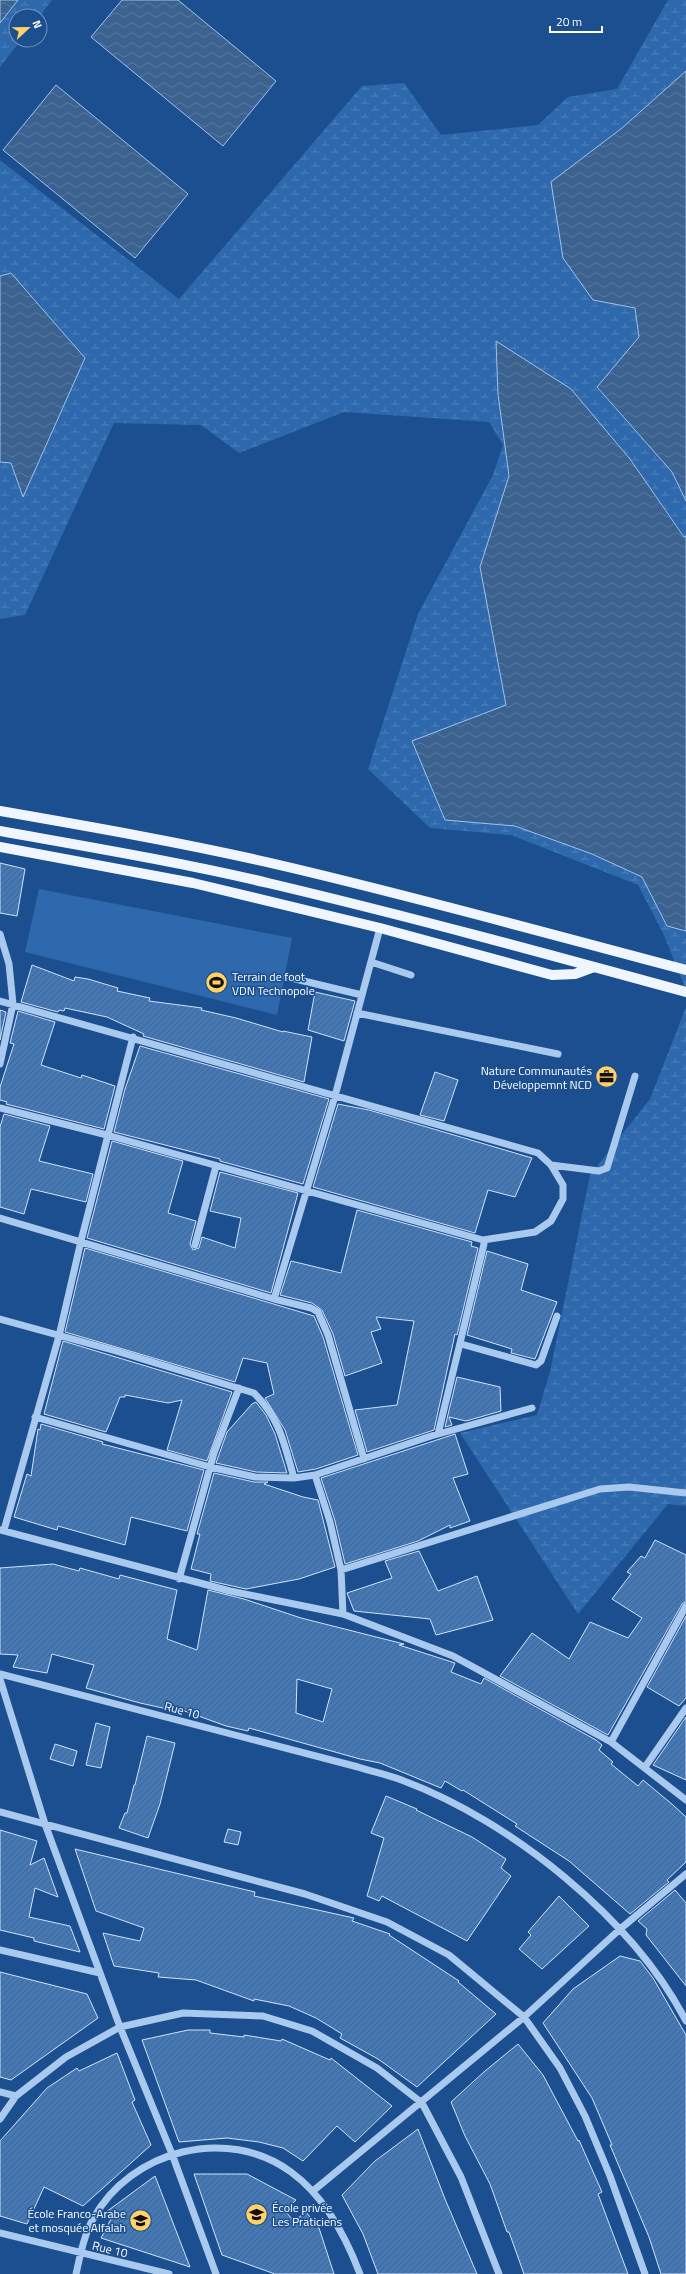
<svg xmlns="http://www.w3.org/2000/svg" width="686" height="2274" viewBox="0 0 686 2274" font-family="'Titillium Web',sans-serif">
	<defs>
		<pattern id="wetland-marsh" width="20" height="14" patternUnits="userSpaceOnUse"><rect width="20" height="14" fill="#2e69ad"/><path d="M1 5h8M5 5V1M11 12h8M15 12V8" fill="none" stroke="#4d80b9"/></pattern>
		<pattern id="water-waves" width="16" height="10" patternUnits="userSpaceOnUse"><rect width="16" height="10" fill="#3c6290"/><path d="M0 5q4-4 8 0t8 0" fill="none" stroke="#597aa1"/></pattern>
		<pattern id="building-hatch" width="6" height="6" patternUnits="userSpaceOnUse"><rect width="6" height="6" fill="#4478b7"/><path d="M-1 1l2-2M0 6l6-6M5 7l2-2" fill="none" stroke="#486282"/></pattern>
	</defs>
	<rect width="100%" height="100%" fill="#1b4f8f"/>
	<!-- wetland -->
	<path fill="url(#wetland-marsh)" d="M18,0H52L40,16H16V40H21L0,67V23Z
		M668,0H686V71L622,128L593,300L635,308L639,337L597,388L672,472L686,501V536L685,537L630,459L571,389L498,394L509,476L480,567L506,705L445,820L515,826L592,854L643,877L667,926L686,931V990L663,933L638,885L511,835L430,828L368,769L418,614L493,475L503,445L489,422L344,412L239,453L201,425L114,423L25,615L0,619V462L11,463L23,496L85,358L11,273L0,276V160L179,299L362,86L404,83L441,135L538,125L568,97L617,89Z
		M686,1007V1506L668,1504L578,1614L460,1433L537,1415L550,1372L590,1175L650,1099Z"/>
	<!-- park -->
	<path fill="#2e69ad" d="M39,889L292,938L277,1015L25,952Z"/>
	<!-- water -->
	<path fill="url(#water-waves)" stroke="#9cc4f0" d="M0,0H18L0,23Z
		M122,0H178L276,81L223,146L91,37Z
		M686,71V501L672,472L597,387L639,337L635,308L593,300L563,258L551,182L622,128Z
		M56,85L188,194L135,258L3,150Z
		M11,273L85,358L23,497L11,463L0,462V276Z
		M496,341L571,389L630,459L684,537L686,536V931L667,926L642,877L592,854L515,826L445,820L412,741L506,705L480,567L509,476L498,394Z"/>
	<!-- building -->
	<path fill="url(#building-hatch)" stroke="#cfe3fa" fill-rule="evenodd" d="M0,863L25,869L17,916L0,913Z
		M32,965L74,981L75,977L88,979L118,988L117,991L150,998L149,1001L202,1008L201,1010L236,1018L283,1032V1031L312,1037L304,1082L143,1036L144,1034L107,1017L65,1008L64,1011L59,1010L58,1012L21,1002Z
		M315,992L355,1001L344,1041L308,1030Z
		M0,1010L6,1012L0,1040Z
		M18,1011L55,1022L41,1065L81,1078L82,1075L115,1086L104,1129L6,1104L7,1102L0,1100V1087L14,1044L10,1043Z
		M140,1046L329,1099L303,1184L220,1161V1159L114,1132L125,1089Z
		M435,1072L458,1080L444,1121L420,1115Z
		M338,1104L369,1110L532,1158L515,1197L488,1190L475,1233L313,1187Z
		M4,1114L50,1126L39,1161L93,1174L86,1202L31,1189L24,1214L0,1207V1127Z
		M112,1141L183,1161L168,1213L196,1221L190,1244L193,1250L199,1248L202,1237L235,1248L241,1218L210,1211L220,1172L298,1193L271,1293L87,1238Z
		M357,1210L472,1242L471,1246L478,1248L457,1335L455,1334L434,1430L367,1452L355,1410L397,1405L414,1321L376,1317L381,1329L371,1332L382,1363L345,1376L333,1334L322,1310L312,1303L280,1295L291,1261L341,1273Z
		M85,1248L314,1316L323,1337L358,1455L316,1469L298,1472L285,1430L265,1398L274,1394L267,1363L243,1358L235,1382L65,1332Z
		M487,1251L528,1264L521,1290L557,1302L535,1359L511,1353L512,1349L467,1335Z
		M63,1341L232,1392L207,1461L167,1450L182,1400L168,1403L125,1395V1397H120L106,1432L44,1414Z
		M457,1377L500,1387L501,1411L466,1421L449,1417L452,1425L445,1427Z
		M256,1402L266,1415L275,1434L287,1473L256,1472L216,1463L227,1432L252,1404Z
		M41,1424L103,1442L102,1444L204,1470L187,1531L131,1517L125,1545L58,1526L57,1530L14,1517L27,1474L31,1476L38,1429L40,1430Z
		M455,1434L468,1474L453,1478L470,1521L450,1528V1525L418,1541L345,1564L335,1521L321,1478Z
		M214,1473L254,1482H268L264,1484L303,1497L318,1500L335,1567L299,1579L246,1589L210,1581L211,1574L191,1569L200,1534H197Z
		M655,1540L686,1555V1601L682,1604L608,1735L500,1676L532,1633L569,1659L590,1622L628,1638L642,1618L612,1599L631,1574L627,1572L641,1556L645,1558Z
		M419,1551L438,1591L477,1576L493,1620L436,1635L430,1619L354,1611L347,1593L392,1578L385,1561Z
		M53,1564L79,1571L80,1568L119,1579L120,1575L177,1590L167,1639L197,1650L208,1590L244,1599L301,1618L404,1644L399,1645L455,1663L451,1672L481,1684L484,1678L596,1740L602,1745L599,1750L613,1762L611,1764L638,1786L643,1780L673,1805L686,1817V1862L667,1880L669,1882L630,1914L569,1861L515,1826L517,1824L463,1790L462,1791L445,1781L441,1788L380,1763L360,1759L249,1728L248,1731L226,1726L182,1710L181,1712L140,1703L86,1688L94,1665L52,1654L47,1673L13,1667L18,1655L0,1654V1568ZM297,1679L332,1689L323,1722L296,1713Z
		M686,1616V1698L679,1706L647,1687Z
		M686,1717V1780L653,1765Z
		M96,1723L110,1727L101,1768L86,1765Z
		M147,1736L175,1743L160,1804L148,1838L119,1828L125,1813H127L134,1785H135Z
		M55,1744L77,1751L73,1766L50,1759Z
		M386,1796L417,1809L416,1810L472,1837L506,1859L501,1868L511,1876L467,1941L382,1896L379,1901L367,1896L384,1838L371,1833Z
		M228,1829L241,1832L238,1845L224,1842Z
		M0,1830L37,1841L30,1865L44,1858L58,1897L35,1888L29,1917L70,1926L80,1952L34,1941V1938L0,1930Z
		M75,1849L255,1892L254,1896L354,1918L352,1921L390,1934L389,1935L459,1981L458,1982L496,2014L417,2087L378,2059L340,2038L342,2034L316,2018L289,2006L254,1999V2001L196,1980L158,1977L159,1973L114,1966L103,1933L140,1941L144,1928L96,1911Z
		M675,1890L686,1903V1986L646,1935L647,1929L638,1921Z
		M559,1896L589,1926L542,1969L519,1949L531,1935L528,1932Z
		M620,1956L640,1961L653,1978L686,2035V2274H661L649,2237L610,2145H612L592,2098L543,2023L573,1989Z
		M0,1972L87,1994L98,2018L11,2080L0,2077Z
		M188,2030H210V2033L244,2037V2035L281,2041L282,2039L330,2060L331,2058L392,2106L355,2142L337,2126L303,2161L283,2148L259,2142L227,2138L179,2142L142,2040Z
		M518,2044L543,2075L578,2141L579,2140L602,2192L598,2194L628,2274H524L509,2232H507L490,2184L465,2136L451,2102L485,2071Z
		M117,2053L135,2100L132,2102L151,2145L83,2206L44,2187L27,2224L0,2216V2141L47,2088L77,2068L79,2071Z
		M418,2129L445,2199L477,2274H378L363,2234L342,2195L375,2161Z
		M194,2174H247L296,2200L285,2211L294,2221L306,2212L319,2228L334,2274H275L222,2255Z
		M155,2176L190,2267L101,2238L111,2219L102,2215Z"/>
	<g fill="none" stroke-linecap="round" stroke-linejoin="round">
		<!-- minor -->
		<path stroke="#a9c9ee" stroke-width="7" d="M0,934L9,964L13,1004L0,1064
			M371,962L411,975
			M287,977L362,995
			M0,1001L538,1153L551,1165L563,1185V1199L551,1221L535,1232L483,1240L107,1135L0,1108
			M357,1013L558,1054
			M551,1165L599,1171L607,1168L635,1076
			M0,1218L274,1299L311,1308L318,1312L328,1335L364,1459
			M195,1245L216,1166
			M274,1299L335,1096L380,928
			M0,1319L116,1351L254,1393C280,1419 284,1443 294,1478
			M461,1344L536,1365L541,1361L557,1316
			M35,1417L210,1467L255,1477L294,1478L315,1475L431,1436L532,1408
			M438,1434L484,1244L483,1240
			M315,1475L330,1522L341,1570L343,1614
			M0,1530L230,1591L343,1614L453,1656L611,1742L686,1800
			M4,1530L59,1336L81,1241L133,1037
			M341,1570L600,1489L629,1487L686,1493
			M179,1579L214,1453L239,1388
			M0,1674L358,1767C373,1772 389,1775 404,1781C511,1821 633,1919 686,2021
			M0,1679L45,1824L120,2027L172,2154L216,2274
			M611,1742L686,1606
			M645,1767L686,1708
			M0,1812L305,1894L387,1922L449,1955L524,2017L560,2068L585,2116L610,2176L645,2274
			M0,1950L100,1973
			M0,2092L16,2096
			M0,2119L16,2096L66,2057L120,2027L183,2013L263,2016L312,2031L377,2068L422,2103L461,2177L499,2274
			M313,2191L524,2017L619,1930L686,1874
			M0,2233L169,2274
			M76,2274C80,2256 84,2235 93,2219C131,2150 227,2125 291,2172C324,2196 346,2237 360,2274"/>
		<!-- major -->
		<path stroke="#f0f6ff" stroke-width="10" d="M0,811C92,827 184,843 275,864C413,896 549,934 686,970
			M0,831C89,847 179,862 268,883C408,916 547,954 686,992
			M0,847L193,883L380,928L552,975L575,974L594,967"/>
	</g>
	<!-- icons -->
	<defs>
		<symbol id="stadium-disc" viewBox="-11 -11 22 22"><circle r="9.5" fill="#ffd166" stroke="#1b4f8f"/><path d="M0-5a6.5 5 0 1 0 0 10a6.5 5 0 1 0 0-10ZM-3.5-1.8h7v3.6h-7Z" fill="#111"/></symbol>
		<symbol id="office-disc" viewBox="-11 -11 22 22"><circle r="9.5" fill="#ffd166" stroke="#1b4f8f"/><path d="M-6-3h4V-5.5h4V-3h4V5H-6ZM-1-4.5V-3h2v-1.5ZM-6 0V1H6V0Z" fill="#111"/></symbol>
		<symbol id="school-disc" viewBox="-11 -11 22 22"><circle r="9.5" fill="#ffd166" stroke="#1b4f8f"/><path d="M0-5L7-2L0 1L-7-2ZM-4 1L0 2.5L4 1V4Q0 6-4 4Z" fill="#111"/></symbol>
	</defs>
	<g fill-rule="evenodd">
		<use href="#stadium-disc" x="204" y="970" width="25" height="25"/>
		<use href="#office-disc" x="594" y="1064" width="25" height="25"/>
		<use href="#school-disc" x="244" y="2202" width="25" height="25"/>
		<use href="#school-disc" x="128" y="2208" width="25" height="25"/>
	</g>
	<g text-anchor="middle" dominant-baseline="central" stroke-width="3" stroke-linejoin="round" paint-order="stroke">
		<!-- poi labels -->
		<g font-size="12" fill="#fff" stroke="#1b4f8f" text-anchor="start">
			<text x="232" y="976">Terrain de foot<tspan x="232" dy="14">VDN Technopole</tspan></text>
			<text x="592" y="1070" text-anchor="end">Nature Communautés<tspan x="592" dy="14">Développemnt NCD</tspan></text>
			<text x="272" y="2207">École privée<tspan x="272" dy="14">Les Praticiens</tspan></text>
			<text x="126" y="2213" text-anchor="end">École Franco-Arabe<tspan x="126" dy="14">et mosquée Alfalah</tspan></text>
		</g>
		<!-- street labels -->
		<g font-size="12" fill="#fff" stroke="#1b4f8f">
			<text transform="translate(182 1710) rotate(15)">Rue 10</text>
			<text transform="translate(110 2249) rotate(13)">Rue 10</text>
		</g>
	</g>
	<!-- north arrow -->
	<g transform="translate(28 28) rotate(68)"><circle r="19" fill="#1b4f8f" stroke="#7695bc"/>
	<path d="M0-3L7 15L0 10L-7 15Z" fill="#ffd166"/>
	<text y="-6" font-size="11" font-weight="bold" text-anchor="middle" fill="#ffffff">N</text>
	</g>
	<!-- scale -->
	<path d="M550 26v6h52v-6" fill="none" stroke="#ffffff" stroke-width="2"/>
	<text x="556" y="26" font-size="12" fill="#ffffff" stroke="#1b4f8f" stroke-width="3" paint-order="stroke">20 m</text>
</svg>
